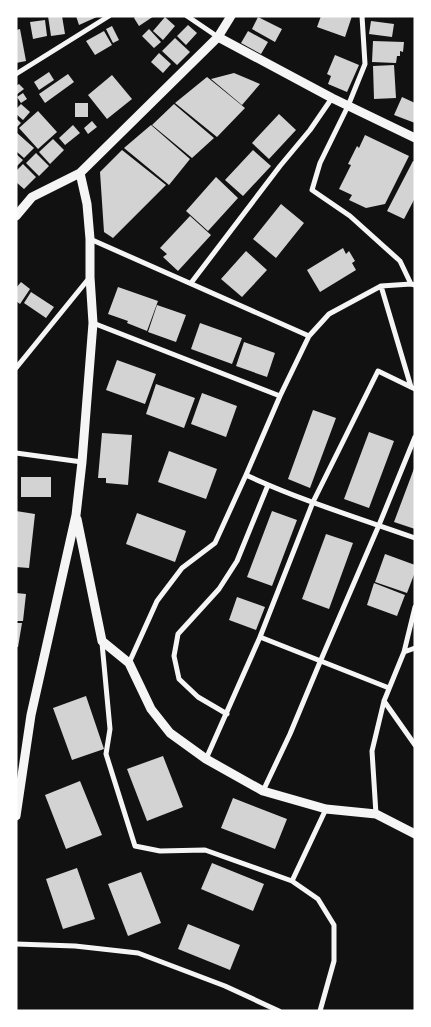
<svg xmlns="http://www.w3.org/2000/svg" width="431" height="1027" viewBox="0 0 431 1027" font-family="'Noto Sans',sans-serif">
	<rect width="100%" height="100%" fill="#111"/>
	<!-- building -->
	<path fill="#d3d3d3" d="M48,16H62L65,34L51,36Z
		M76,16H99L79,25Z
		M136,16H154L139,26L134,18Z
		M321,16H352L345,37L317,27Z
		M165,17L175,26L163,40L153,31Z
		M258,17L282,29L275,42L252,29Z
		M45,20L47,36L33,39L30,22Z
		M371,21L394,24L392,37L369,34Z
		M188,25L197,33L186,45L177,36Z
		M112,26L119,40L113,43L106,29Z
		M20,29L26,61L16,63V30Z
		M149,29L161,42L154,48L142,36Z
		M104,31L112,45L95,55L86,41Z
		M248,31L268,42L261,54L241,43Z
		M175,38L190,52L177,65L162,51Z
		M373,41L404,42L403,52L400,51V56H397L396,63L372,62Z
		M159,53L171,64L163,73L151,62Z
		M335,55L359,65L347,92L328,84L331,76L327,74Z
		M394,65L396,98L374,99L373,66Z
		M49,72L54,80L39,90L34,82Z
		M234,73L260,84L242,105L211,79Z
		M68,74L74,82L45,103L39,94Z
		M112,75L132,99L107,119L88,95Z
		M207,77L245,108L217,137L175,103Z
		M19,84L24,89L16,95V86Z
		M23,93L27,99L21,103L17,97Z
		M402,97L415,103V123L394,115Z
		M75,103H88V117H75Z
		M21,104L30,112L23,120L16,114V109Z
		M174,104L214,138L192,158L152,125Z
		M38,111L57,132L38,149L19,128Z
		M279,114L296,130L269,159L252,143Z
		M16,118L21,123L16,128Z
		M92,121L97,127L88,134L84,128Z
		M73,125L80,133L65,145L59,138Z
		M151,125L190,159L169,185L124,148Z
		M16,132L34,148L24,158L16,151Z
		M365,135L409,156L385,204L366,208L349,200L352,195L339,189L351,165L348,164L357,146L359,148Z
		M53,139L64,150L50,164L39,152Z
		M122,150L166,185L113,238L104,232L100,172Z
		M253,150L271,166L243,196L225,180Z
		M36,153L49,166L39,176L26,163Z
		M16,154L23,160L16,167Z
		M413,161L415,162V198L404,219L387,211Z
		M23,164L36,177L24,189L16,182V171Z
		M216,177L238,198L208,231L186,211Z
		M281,204L304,223L276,258L253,239Z
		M190,216L211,235L178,271L163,257L167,254L160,248Z
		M343,248L346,254L349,251L355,261L352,263L356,270L320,292L307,270Z
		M246,251L267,270L242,297L221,279Z
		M21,282L30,289L20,304L16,301V288Z
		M118,287L158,301L147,331L127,323L128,321L108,314Z
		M31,292L54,307L46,318L24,303Z
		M157,305L186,315L176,342L148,332Z
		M200,323L242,338L232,364L191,349Z
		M244,342L275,353L267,377L236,366Z
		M117,360L156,374L145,404L106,390Z
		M156,384L195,398L184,428L146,414Z
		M202,393L237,406L226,437L191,424Z
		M313,410L336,418L310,488L288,479Z
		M369,432L394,441L369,508L344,499Z
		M102,433L132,435L128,485L106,483V478H98Z
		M169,451L217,469L206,499L158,482Z
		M415,466V529L394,522Z
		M21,477H51V497H21Z
		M16,511L35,514L29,568L16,567Z
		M272,511L297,520L272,586L247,577Z
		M137,513L186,531L175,562L126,544Z
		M326,534L353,543L329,609L302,599Z
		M385,554L415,565V572L407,593L375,582Z
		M374,583L405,595L397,616L367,605Z
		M16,593L26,594L23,621H16Z
		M237,597L265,607L256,630L229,620Z
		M16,623H22L18,647H16Z
		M86,696L104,749L72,760L53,708Z
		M163,756L183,807L147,821L127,769Z
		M80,781L102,835L66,849L45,795Z
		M233,798L287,819L275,849L221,828Z
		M212,863L264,884L253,911L201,889Z
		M77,868L95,919L63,929L46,879Z
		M141,872L161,923L128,936L108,884Z
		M188,924L240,945L230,970L178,949Z"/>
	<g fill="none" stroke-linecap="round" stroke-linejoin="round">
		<!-- minor -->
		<path stroke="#f5f5f5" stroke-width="5" d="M187,16L218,37
			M362,16L365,64L348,106L320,163L312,190L350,216L400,261L411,284
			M16,74L109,16
			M90,239L309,336
			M191,283L280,166L310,130L332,98
			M381,286L411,387
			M93,323L280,396
			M16,368L90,277
			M16,453L82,462
			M246,475C300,500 358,518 415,538
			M260,637L389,688
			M102,643L110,729L106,754L135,846L160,851L205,850L292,881
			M404,652L415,607
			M129,663L157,601L182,568L215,543L246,475L280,396L309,336L329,314L381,286L411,284L415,285
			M384,701L415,745
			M227,714L198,697L179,679L174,656L178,634L219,589L237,561L268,485
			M206,759L260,637L313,502L378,371L415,389
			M263,791L290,734L320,662L379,525L415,437
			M376,814L372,751L384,701L404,652L415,648
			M16,944L75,946L138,953L225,986L279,1011
			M320,1011L334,961V925L318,899L292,881L326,809"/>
		<!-- tertiary -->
		<path stroke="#f5f5f5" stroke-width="9" d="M218,37L332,98L415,138
			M16,216L32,197L80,173L218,37L231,16
			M77,519L102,641L129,663L151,709L170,733L206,759L263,791L326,809L376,814L415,834
			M16,816L31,715L76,515L82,462L93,323L90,277V239L87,204L80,173"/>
	</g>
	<!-- border -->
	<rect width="431" height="1027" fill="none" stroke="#ffffff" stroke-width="35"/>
</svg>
